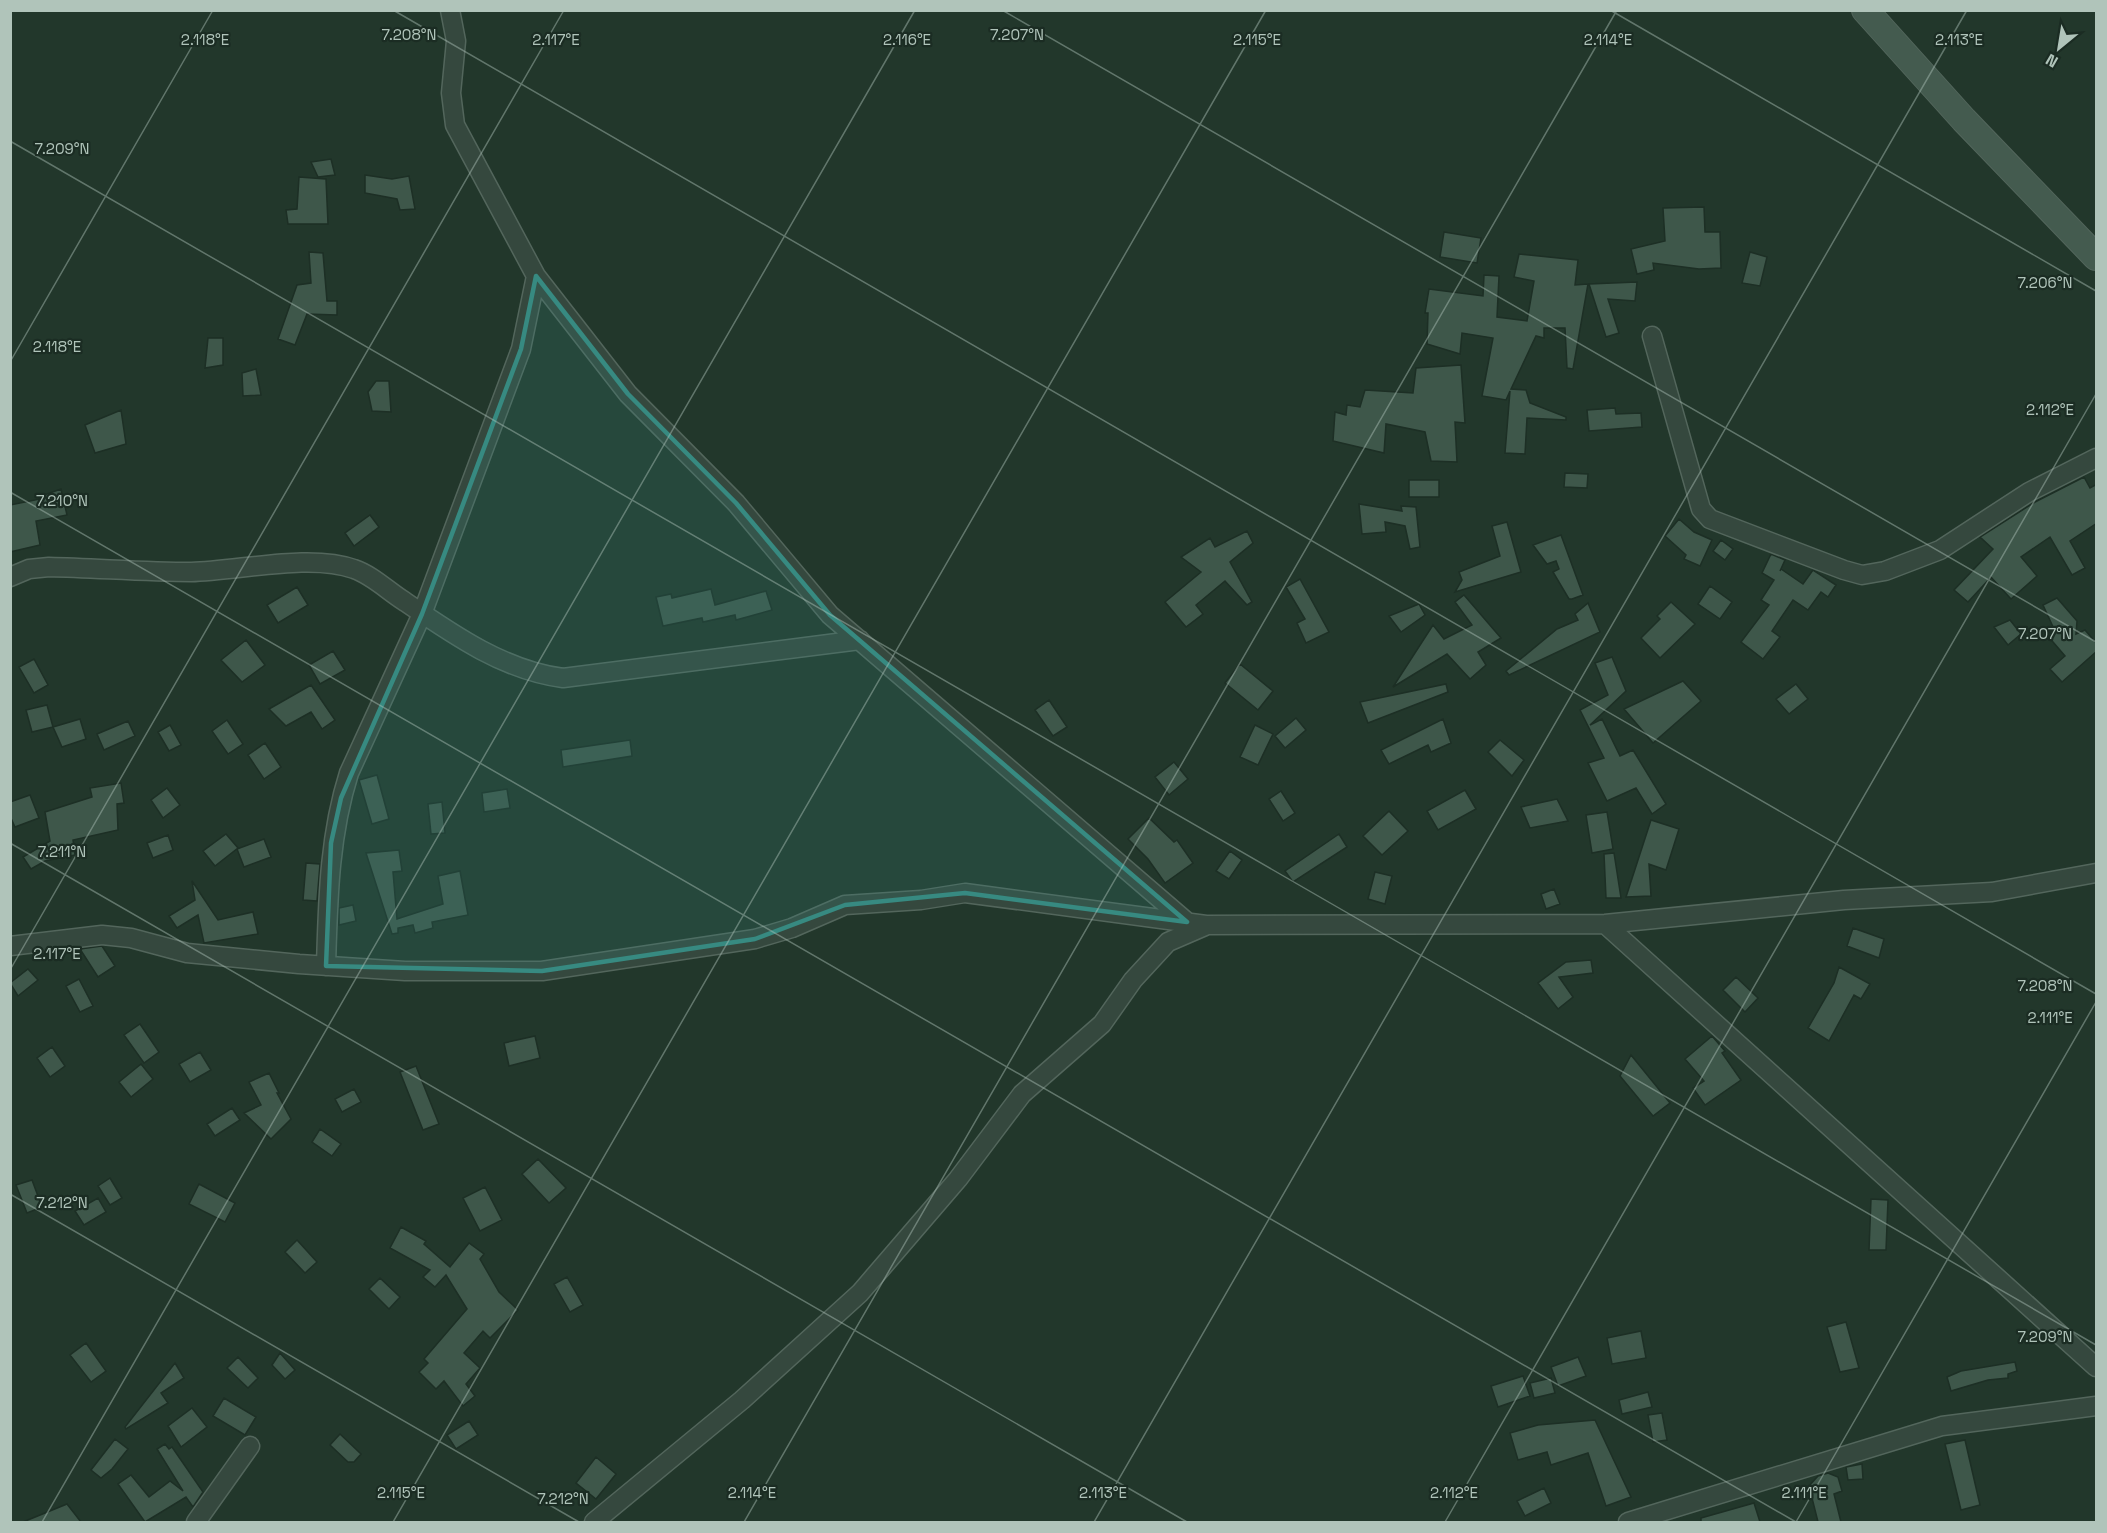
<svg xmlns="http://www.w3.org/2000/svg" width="2107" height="1533" viewBox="0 0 2107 1533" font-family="'Space Grotesk',sans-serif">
	<rect width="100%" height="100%" fill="#22372b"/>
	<!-- building -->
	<path fill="#3e574a" stroke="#1d2f25" stroke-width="1.5" d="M331,159L335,175L318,177L311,162Z
		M365,175L392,179L409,176L415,209L400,210L397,199L365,193Z
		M299,177L326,179L328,224H288L286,210L297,209Z
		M1704,207L1705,232H1720L1721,268L1699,269L1653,263L1654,270L1637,274L1631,249L1665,241L1663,208Z
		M1444,232L1481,238L1477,263L1440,257Z
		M309,252L323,253L327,301H337V315L307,314L295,345L278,339L297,285L311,283Z
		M1750,252L1767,257L1760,286L1742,283Z
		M1519,254L1578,260L1575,285L1588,284L1573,369L1567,368L1565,328H1544V338L1536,336L1511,389L1526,390L1530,403L1566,417V420L1527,418L1525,454L1505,453L1510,391L1506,400L1482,396L1493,338L1462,333L1460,354L1427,344L1428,313H1425L1429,289L1483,296L1484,275L1499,276L1497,317L1527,321L1534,281L1514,277Z
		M1637,282L1635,301L1608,299L1619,333L1606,337L1589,284Z
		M208,338H223V365L205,368Z
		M1461,365L1465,423L1455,422L1457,462L1431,461L1425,432L1386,424L1384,453L1333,441L1335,412L1346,415L1347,405L1360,407L1365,390L1413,393L1416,368Z
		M256,369L261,395L243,396L242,373Z
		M376,381H389L391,412L372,411L368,392Z
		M1615,408L1616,414L1641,413L1642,427L1589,431L1587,410Z
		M121,410L126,444L95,453L85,425Z
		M1565,473L1588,474L1587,488L1564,487Z
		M2084,477L2090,488L2097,484V523L2070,541L2085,568L2072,575L2050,537L2021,557L2037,576L2011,599L1991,577L1968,602L1954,590L1993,549L1980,537L2035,502Z
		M1409,480H1439V497H1409Z
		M61,489L67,515L36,521L40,545L10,552V505L45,498L44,495Z
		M1359,504L1402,511L1401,506L1416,507L1420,547L1410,549L1405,526L1385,522L1386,532L1362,534Z
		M370,515L379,527L354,546L345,533Z
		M1679,519L1694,532L1712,540L1700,566L1684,559L1686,555L1665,536Z
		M1507,522L1521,572L1455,592L1462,580L1459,572L1500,556L1492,526Z
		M1247,531L1253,543L1230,562L1252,602L1247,605L1225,581L1196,605L1203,614L1186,627L1165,602L1201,572L1181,557L1210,538L1215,547Z
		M1561,535L1583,595L1572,599H1569L1553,572L1559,569L1556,561L1547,564L1533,545Z
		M1721,540L1733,549L1725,560L1713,551Z
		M1771,554L1785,560L1780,571L1781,569L1803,584L1813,570L1836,585L1828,597L1821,592L1808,610L1793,600L1772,631L1780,637L1763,659L1741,642L1769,605L1761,600L1774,580L1762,573Z
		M1300,579L1329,632L1306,643L1297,623L1305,619L1286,587Z
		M1710,586L1732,602L1720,619L1698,604Z
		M297,587L308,605L278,623L267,605Z
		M711,589L715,605L766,591L772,610L736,620L735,615L703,622L702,618L663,626L656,597L671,594L672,598Z
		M1464,595L1501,638L1478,652L1486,665L1470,679L1447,654L1393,687L1433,625L1444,639L1472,625L1455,602Z
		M2057,598L2077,621L2076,634L2085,630L2097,644V651L2062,682L2050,669L2065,656L2047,635L2054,629L2043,605Z
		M1671,602L1695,624L1660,658L1641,638L1660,619L1657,616Z
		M1588,603L1600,632L1509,675L1506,671L1557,629L1578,620L1575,614Z
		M1419,604L1425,615L1401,632L1389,616Z
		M2010,620L2021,634L2008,645L1994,627Z
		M246,640L265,665L242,682L221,660Z
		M333,651L345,670L320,684L309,665Z
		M1612,657L1626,691L1590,725L1602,719L1620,756L1633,750L1666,804L1652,814L1636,788L1607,801L1588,763L1604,758L1580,710L1608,695L1595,663Z
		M34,659L48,685L34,693L19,667Z
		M1240,664L1273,691L1258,710L1225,683Z
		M1683,681L1701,701L1653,743L1624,709Z
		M1446,684L1448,692L1368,723L1360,702Z
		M1796,684L1808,699L1789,714L1776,699Z
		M311,685L335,720L322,729L311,712L286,726L269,709Z
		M1049,700L1067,727L1053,736L1035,710Z
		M47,705L53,727L32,732L26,710Z
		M1296,718L1306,730L1285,748L1275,736Z
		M80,719L86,739L62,747L53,727Z
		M1443,719L1451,743L1431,752L1428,745L1389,764L1381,750Z
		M227,720L243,744L228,754L212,731Z
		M128,721L135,736L104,750L97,734Z
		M170,725L181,745L169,751L158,732Z
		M1255,725L1273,734L1258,765L1240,757Z
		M630,740L632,756L563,767L561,750Z
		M1500,740L1524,760L1512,776L1488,752Z
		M265,743L281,767L264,779L248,755Z
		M1174,762L1188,779L1169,795L1155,777Z
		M377,775L389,819L372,824L359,780Z
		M121,783L124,803L117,804L118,830L73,840L75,855L45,861L31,869L23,857L50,841L45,812L92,797L90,788Z
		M167,788L180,805L163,818L151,800Z
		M507,789L510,808L484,812L482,793Z
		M1465,790L1476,809L1438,830L1427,811Z
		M1281,791L1295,813L1283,821L1269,799Z
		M30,795L39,818L15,827L10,816V802Z
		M1557,799L1568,821L1530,828L1521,807Z
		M442,802L445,833L431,834L428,804Z
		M1389,811L1408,831L1382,855L1363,836Z
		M1607,812L1613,849L1592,853L1586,815Z
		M1149,818L1174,842L1177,840L1193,863L1165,883L1148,859L1128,839Z
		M1651,820L1679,829L1666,870L1649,864L1651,896L1626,897Z
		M226,834L238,848L215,866L203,851Z
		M1339,834L1347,847L1293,882L1285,871Z
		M168,835L173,850L153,858L147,843Z
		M264,839L271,857L244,867L237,849Z
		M399,850L402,871L393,872L397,919L443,904L438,876L460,871L468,915L432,922L433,928L415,933L413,925L398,928V933L392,934L366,853Z
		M1230,851L1242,860L1229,879L1216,871Z
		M1614,853L1621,898H1606L1604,854Z
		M306,863L320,864L317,901L303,900Z
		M1375,872L1392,876L1385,904L1368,899Z
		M192,881L218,920L253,912L258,934L204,943L198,915L177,928L169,916L195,900Z
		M1554,889L1560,904L1546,909L1541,894Z
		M353,905L356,921L339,925V908Z
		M1853,928L1884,939L1879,958L1847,946Z
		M102,946L115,966L98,977L80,949Z
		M1591,960L1593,973L1559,977L1573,997L1558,1009L1538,983L1566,962Z
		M1839,967L1870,984L1861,999L1854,995L1829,1041L1808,1028L1834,983Z
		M28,969L38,980L18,996L10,983Z
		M1736,977L1758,998L1745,1012L1723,990Z
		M79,979L93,1006L80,1012L66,986Z
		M140,1024L159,1052L144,1063L124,1035Z
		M535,1036L540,1058L509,1066L504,1043Z
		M1712,1036L1725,1051L1722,1053L1741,1080L1705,1105L1693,1088L1704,1081L1685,1059Z
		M52,1047L65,1066L50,1077L37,1058Z
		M200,1052L211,1070L190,1082L179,1064Z
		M1631,1055L1670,1103L1653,1116L1620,1076Z
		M141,1064L153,1079L131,1097L119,1082Z
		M416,1066L439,1124L423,1130L400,1072Z
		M269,1073L279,1093H277L291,1119L271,1139L244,1113L261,1105L249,1082Z
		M354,1089L361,1102L342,1112L335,1099Z
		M232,1108L240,1120L215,1136L207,1124Z
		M320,1129L341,1144L332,1156L312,1142Z
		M538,1159L566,1188L549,1203L522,1174Z
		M110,1178L122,1198L110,1205L98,1186Z
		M32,1180L42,1207L27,1213L16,1185Z
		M199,1184L235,1203L225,1222L189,1204Z
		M485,1187L502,1220L480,1231L463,1198Z
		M98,1198L106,1212L84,1225L75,1211Z
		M1871,1199L1888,1200L1886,1250H1869Z
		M401,1227L426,1241L424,1244L450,1267L469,1243L484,1254L480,1259L499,1292L518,1310L490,1338L483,1331L464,1353L480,1368L466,1384L475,1396L463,1406L444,1381L436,1389L419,1372L428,1363L424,1359L467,1309L446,1275L435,1287L423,1277L430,1270L390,1248Z
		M297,1240L317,1262L305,1273L285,1252Z
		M567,1277L583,1305L570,1312L554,1284Z
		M380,1278L400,1297L389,1309L369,1289Z
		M1846,1322L1859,1368L1840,1372L1827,1327Z
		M1641,1331L1646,1358L1612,1364L1607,1338Z
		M86,1343L106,1371L91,1382L70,1355Z
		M280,1353L295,1370L285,1379L272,1365Z
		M238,1357L258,1378L248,1388L227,1368Z
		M1578,1357L1586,1376L1558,1386L1551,1367Z
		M2015,1362L2017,1371L2008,1374V1378L1988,1380L1951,1391L1947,1377L1961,1371Z
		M175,1363L184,1378L161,1393L168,1403L126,1429L125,1427Z
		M1523,1376L1530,1396L1498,1407L1491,1386Z
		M1551,1378L1555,1393L1534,1398L1530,1383Z
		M1648,1392L1652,1407L1622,1414L1619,1400Z
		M224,1398L256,1417L245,1435L213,1416Z
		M192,1408L207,1427L181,1447L168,1426Z
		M1662,1413L1667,1440L1653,1442L1648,1415Z
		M1595,1420L1631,1497L1606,1506L1588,1453L1551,1465L1547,1452L1518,1460L1510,1433L1538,1425Z
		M469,1421L478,1435L456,1449L447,1435Z
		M340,1434L361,1454L354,1462H348L330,1445Z
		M115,1439L128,1449L112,1469L101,1478L91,1470Z
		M1965,1440L1980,1505L1961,1510L1945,1444Z
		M165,1444L169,1449L172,1447L203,1492L193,1507L186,1497L145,1522L118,1484L131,1475L149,1497L170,1481L183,1491L157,1449Z
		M596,1457L616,1474L596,1499L576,1483Z
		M1862,1464L1863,1479L1848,1480L1846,1467Z
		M1828,1473L1838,1477L1842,1491L1834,1494L1841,1522H1818L1809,1486L1818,1476Z
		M1544,1488L1551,1503L1525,1516L1517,1501Z
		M1754,1503L1760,1522H1701V1518Z
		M67,1504L81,1522H23Z"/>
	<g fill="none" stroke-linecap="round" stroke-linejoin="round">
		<defs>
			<path id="street" d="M536,276L628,394L736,503L830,615L1187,922
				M1652,336L1701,509L1710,519L1844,570L1862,575L1885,571L1940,550L2029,492L2096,458
				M10,577L29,569L49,567C96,568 144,572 191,572C239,571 310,553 354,569C372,575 388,591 404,601C452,634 505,671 563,678L860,640
				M1605,924L2096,1367
				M10,946L102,935L131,938L187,953L299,964L405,971H542L755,939L792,928L845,905L921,900L965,893L1206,925L1605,924L1844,900L1992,892L2096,873
				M326,966C328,900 329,836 349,773L422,614L521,349L536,276L455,125L451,93L456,41L450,10
				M196,1522L250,1446
				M594,1522L742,1400L860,1293L958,1179L1022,1094L1102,1024L1133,980L1168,942L1205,926
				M1628,1522L1942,1426L2096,1406"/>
			<path id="secondary" d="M1865,10L1964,120L2096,257"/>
		</defs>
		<!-- street casing -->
		<use href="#street" stroke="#53665c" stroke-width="21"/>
		<!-- secondary casing -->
		<use href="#secondary" stroke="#53665c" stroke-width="28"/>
		<!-- street -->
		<use href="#street" stroke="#35483e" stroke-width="18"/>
		<!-- secondary -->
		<use href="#secondary" stroke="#445b4f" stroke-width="26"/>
	</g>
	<!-- marked area -->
	<path fill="#378a81" fill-opacity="0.2" stroke="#378a81" stroke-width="4.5" stroke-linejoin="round" d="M536,276L628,394L736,503L830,615L1187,922L965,893L845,905L755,939L542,971L326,966L331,843L341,798L422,614L521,349Z"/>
	<!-- ticks -->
	<path fill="none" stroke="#b0c4ba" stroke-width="1.5" stroke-opacity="0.45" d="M393,10L2096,994M1002,10L2096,642M1610,10L2096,291M10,141L2096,1345M10,362L213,10M10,492L1796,1522M10,843L1187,1522M10,970L564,10M10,1194L579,1522M42,1522L915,10M393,1522L1266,10M744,1522L1617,10M1094,1522L1967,10M1445,1522L2096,394M1796,1522L2096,1002"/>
	<g font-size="15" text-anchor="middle" fill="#b0c4ba" stroke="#1b2c23" stroke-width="4.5" stroke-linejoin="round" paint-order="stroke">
		<text x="409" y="40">7.208°N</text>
		<text x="1017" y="40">7.207°N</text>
		<text x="205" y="45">2.118°E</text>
		<text x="907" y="45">2.116°E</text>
		<text x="1257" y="45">2.115°E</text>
		<text x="1959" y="45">2.113°E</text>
		<text x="556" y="45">2.117°E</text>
		<text x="1608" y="45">2.114°E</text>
		<text x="62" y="154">7.209°N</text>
		<text x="2045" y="288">7.206°N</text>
		<text x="57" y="352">2.118°E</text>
		<text x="2050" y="415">2.112°E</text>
		<text x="62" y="506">7.210°N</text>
		<text x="2045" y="639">7.207°N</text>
		<text x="62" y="857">7.211°N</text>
		<text x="57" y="959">2.117°E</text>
		<text x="2045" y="991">7.208°N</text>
		<text x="2050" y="1023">2.111°E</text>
		<text x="62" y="1208">7.212°N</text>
		<text x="2045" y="1342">7.209°N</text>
		<text x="401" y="1498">2.115°E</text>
		<text x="752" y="1498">2.114°E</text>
		<text x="1103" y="1498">2.113°E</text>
		<text x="1454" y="1498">2.112°E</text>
		<text x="1804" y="1498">2.111°E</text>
		<text x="563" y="1504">7.212°N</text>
	</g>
	<!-- border -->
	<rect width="2107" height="1533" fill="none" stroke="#b0c4ba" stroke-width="24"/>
	<!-- north arrow -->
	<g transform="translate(2059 48) rotate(210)" stroke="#1b2c23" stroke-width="4.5" paint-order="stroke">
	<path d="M0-4.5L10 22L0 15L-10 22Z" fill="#b0c4ba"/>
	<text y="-9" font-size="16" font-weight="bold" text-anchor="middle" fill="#b0c4ba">N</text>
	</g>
</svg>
